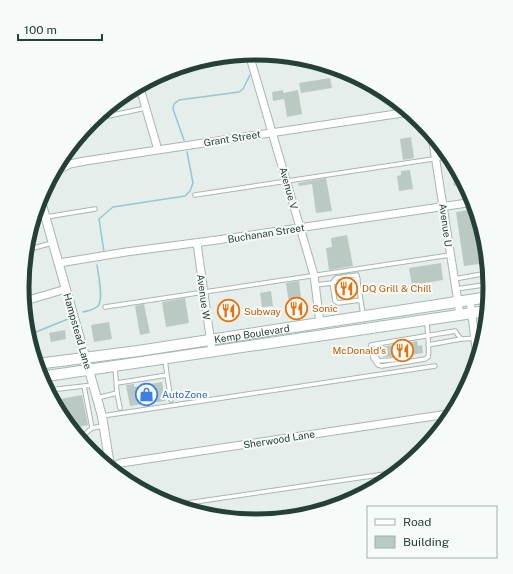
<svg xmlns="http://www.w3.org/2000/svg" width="513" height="574" viewBox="0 0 513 574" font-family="'Public Sans',sans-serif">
	<rect width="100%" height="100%" fill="#e5eeea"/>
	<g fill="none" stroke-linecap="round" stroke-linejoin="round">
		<!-- stream -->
		<path stroke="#90c8d1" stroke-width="1.5" d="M258,61L261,53
			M184,140L173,109L174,104L179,100L239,92L243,89L250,75
			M104,252L99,219L113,207L185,196L190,191L193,183L187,152
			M83,312C88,311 95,309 98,306C104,299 98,274 97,265
			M31,334L68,319"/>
	</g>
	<!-- building -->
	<path fill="#bbc9c3" d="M330,78L332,88L301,93L299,83Z
		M283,90V93L298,90L302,114L287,117L284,99L273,101L272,92Z
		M411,137L414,158L403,160L400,139Z
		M451,164L459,177L464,184L454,186Z
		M410,170L413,189L399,191L397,176L401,175V171Z
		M326,178L332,211L316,213L312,184L299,186L298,183Z
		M476,209L486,263L464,266L456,212Z
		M347,235L353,266L329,270L326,248L332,247L331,238Z
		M441,263L443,280L412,285L409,268Z
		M299,281L301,298L302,318L295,319L288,297L286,283Z
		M354,283L355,292L338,294L337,285Z
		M271,291L273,306L262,307L260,293Z
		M185,298L189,323L166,327L162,302Z
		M144,304L150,333L140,335L135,306Z
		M109,322L112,339L94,342L91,325Z
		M65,330L66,339L51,342L49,333Z
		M417,341L418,346L422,345L423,353L404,356L383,357L382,347Z
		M162,382L165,401L130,406L126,385L134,384V387Z
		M82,395L88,425L74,428L55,400Z"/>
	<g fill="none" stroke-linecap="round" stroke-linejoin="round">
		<defs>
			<path id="service" d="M94,119L146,108
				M195,195L446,157
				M46,217L95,209
				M30,249L52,243
				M358,279L332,283L335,301L338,303L361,300
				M454,279L488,273
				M315,285L332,283L336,278L357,275L363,315
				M456,289L490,284
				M105,307L450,255
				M427,321C427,331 430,349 428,357L425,359L382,366L378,365L373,358L371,345C399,340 427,336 455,331L461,339
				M378,344C375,350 374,356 379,361L404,359L408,362
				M428,345L461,339L481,338
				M167,375L171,400
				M117,383L167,375L165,359
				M84,386L92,428L104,426
				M49,390L93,385
				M117,393L120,408
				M97,398L117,393L115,367
				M102,416L435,366
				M79,435L85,434L92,428
				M174,505L392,473"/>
			<path id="minor" d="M249,54L314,275L320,323
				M140,88L158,150
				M432,136L460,315
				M58,170L70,164L85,161L409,112
				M197,243L212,351
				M59,263L126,252L217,240L474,202
				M470,300L477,356
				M25,301L66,289
				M111,467L121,463L448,414"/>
			<path id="tertiary" d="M40,198L102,416L110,466"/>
			<g id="secondary">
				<path id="s1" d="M37,364L138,351L489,297"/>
				<path d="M40,377L486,311"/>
			</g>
		</defs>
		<!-- service casing -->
		<use href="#service" stroke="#a8b6b1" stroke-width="5.5"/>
		<!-- minor casing -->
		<use href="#minor" stroke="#a8b6b1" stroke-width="9"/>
		<!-- tertiary casing -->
		<use href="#tertiary" stroke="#a8b6b1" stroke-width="10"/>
		<!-- secondary casing -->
		<use href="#secondary" stroke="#a4b9b1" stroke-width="12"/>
		<!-- service -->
		<use href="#service" stroke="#fff" stroke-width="3.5"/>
		<!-- minor -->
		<use href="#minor" stroke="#fff" stroke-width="7"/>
		<!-- tertiary -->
		<use href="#tertiary" stroke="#fff" stroke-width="8"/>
		<!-- secondary -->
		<use href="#secondary" stroke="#fff" stroke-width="10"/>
	</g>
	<!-- icons -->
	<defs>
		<symbol id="restaurant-ring" viewBox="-11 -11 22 22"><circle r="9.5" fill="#f6faf8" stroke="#e8710a" stroke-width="1.5"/><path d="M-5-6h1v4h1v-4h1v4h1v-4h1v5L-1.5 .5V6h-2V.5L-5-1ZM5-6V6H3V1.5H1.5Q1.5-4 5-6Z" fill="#e8710a"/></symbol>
		<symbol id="shop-ring" viewBox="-11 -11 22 22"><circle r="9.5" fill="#f6faf8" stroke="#3f7fe0" stroke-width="1.5"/><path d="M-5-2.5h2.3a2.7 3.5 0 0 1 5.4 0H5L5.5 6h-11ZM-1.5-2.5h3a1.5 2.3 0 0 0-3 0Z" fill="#3f7fe0"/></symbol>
	</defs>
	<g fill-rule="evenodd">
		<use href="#restaurant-ring" x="334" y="276" width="25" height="25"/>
		<use href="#restaurant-ring" x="284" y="296" width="25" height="25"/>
		<use href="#restaurant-ring" x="216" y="298" width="25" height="25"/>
		<use href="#restaurant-ring" x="390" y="338" width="25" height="25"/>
		<use href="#shop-ring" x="134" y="382" width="25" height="25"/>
	</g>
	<g text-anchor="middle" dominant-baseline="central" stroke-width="4" stroke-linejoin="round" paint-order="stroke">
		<!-- street labels -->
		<g font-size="10" fill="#254038" stroke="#f6faf8">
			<text transform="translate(232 138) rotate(-9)">Grant Street</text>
			<text transform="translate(289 188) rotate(74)">Avenue V</text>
			<text transform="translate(446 225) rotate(82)">Avenue U</text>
			<text transform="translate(266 233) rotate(-9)">Buchanan Street</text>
			<text transform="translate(204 297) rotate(82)">Avenue W</text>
			<text transform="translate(78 331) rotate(74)">Hampstead Lane</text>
			<text stroke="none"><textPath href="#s1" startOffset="217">Kemp Boulevard</textPath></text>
			<text transform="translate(279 439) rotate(-9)">Sherwood Lane</text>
		</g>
		<!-- food labels -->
		<g font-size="10" fill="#c56008" stroke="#f6faf8" text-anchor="start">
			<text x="362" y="288">DQ Grill &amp; Chill</text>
			<text x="312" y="308">Sonic</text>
			<text x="244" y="311">Subway</text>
			<text x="386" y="350" text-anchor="end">McDonald's</text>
		</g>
		<!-- shop labels -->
		<g font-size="10" fill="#366cbe" stroke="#f6faf8" text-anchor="start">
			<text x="162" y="394">AutoZone</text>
		</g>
	</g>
	<!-- crop -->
	<path d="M0 0H513V574H0ZM29 287a227 227 0 1 1 454 0a227 227 0 1 1-454 0Z" fill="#f6faf8" fill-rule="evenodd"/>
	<path fill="none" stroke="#254038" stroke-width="5" d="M29 287a227 227 0 1 1 454 0a227 227 0 1 1-454 0Z"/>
	<!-- legend -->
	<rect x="367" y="506" width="130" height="52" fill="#f6faf8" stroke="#a2b0ab"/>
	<rect x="375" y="519" width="20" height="6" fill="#ffffff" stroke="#a2b0ab"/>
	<text x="403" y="526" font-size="12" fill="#254038">Road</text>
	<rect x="375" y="536" width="20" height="12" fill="#bbc9c3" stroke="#a2b0ab"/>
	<text x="403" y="546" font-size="12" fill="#254038">Building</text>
	<!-- scale -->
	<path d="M18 34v6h84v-6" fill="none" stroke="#254038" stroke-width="2"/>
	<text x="24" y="34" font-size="12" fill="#254038" stroke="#f6faf8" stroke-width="3" paint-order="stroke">100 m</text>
</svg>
